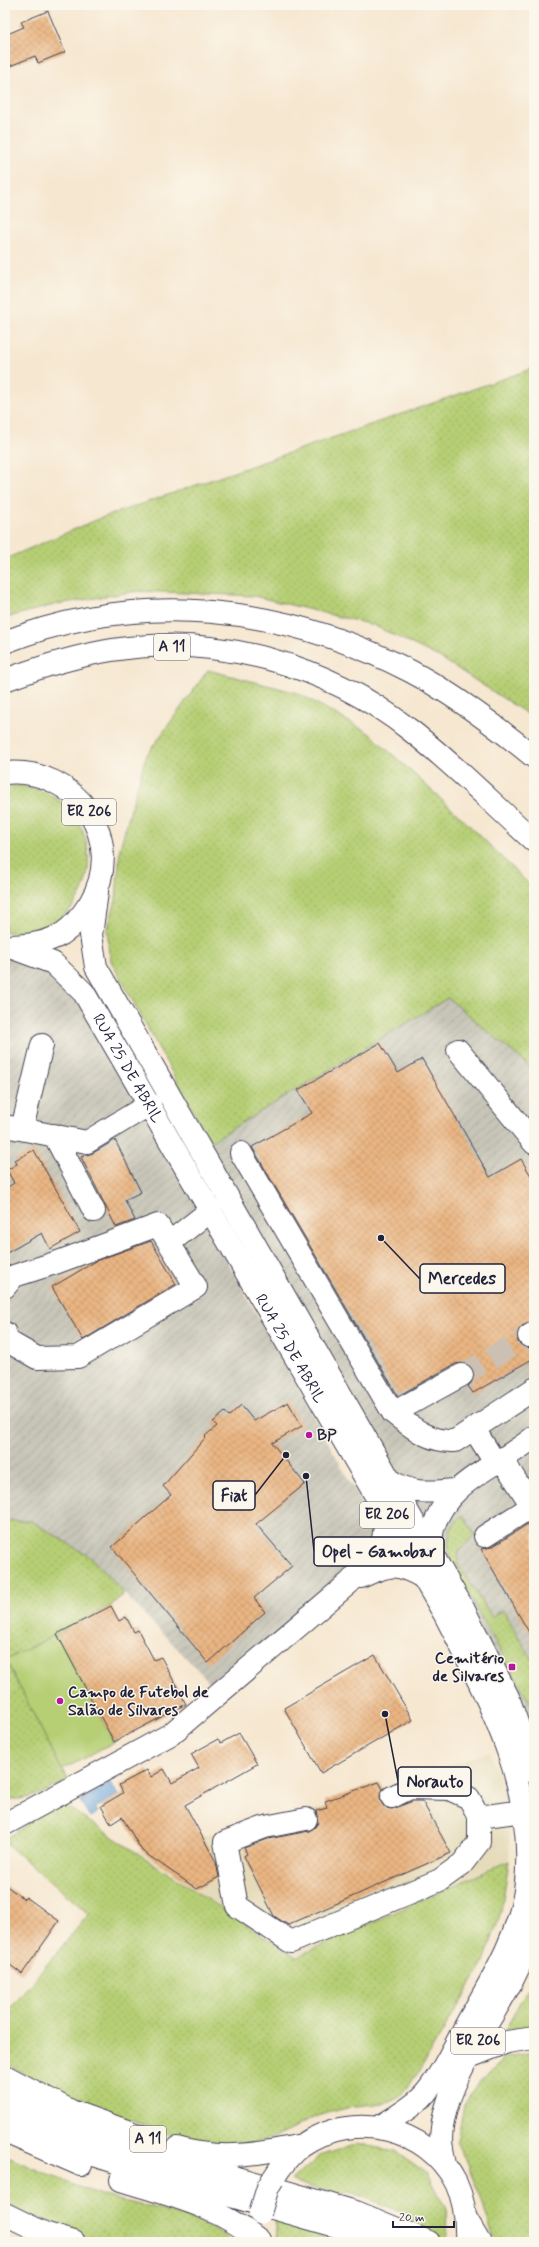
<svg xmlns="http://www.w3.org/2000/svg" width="539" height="2247" viewBox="0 0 539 2247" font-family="Mynerve,sans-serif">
	<defs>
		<pattern id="industrial-furrows" width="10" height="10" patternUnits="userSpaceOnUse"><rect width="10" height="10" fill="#c7c5b8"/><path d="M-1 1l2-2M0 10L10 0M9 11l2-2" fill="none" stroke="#aba99f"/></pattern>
		<pattern id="grass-dots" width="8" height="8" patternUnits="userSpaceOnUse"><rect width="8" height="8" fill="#b6cf74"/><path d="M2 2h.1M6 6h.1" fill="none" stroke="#9cb165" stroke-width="1.8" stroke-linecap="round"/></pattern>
		<pattern id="building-cross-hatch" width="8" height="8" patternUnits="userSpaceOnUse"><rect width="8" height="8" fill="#eab582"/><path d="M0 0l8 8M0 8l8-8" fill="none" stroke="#c89b71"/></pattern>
	</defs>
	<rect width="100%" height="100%" fill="#fbf7ec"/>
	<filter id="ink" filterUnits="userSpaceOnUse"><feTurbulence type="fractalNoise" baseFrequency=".025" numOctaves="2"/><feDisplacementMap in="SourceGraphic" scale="8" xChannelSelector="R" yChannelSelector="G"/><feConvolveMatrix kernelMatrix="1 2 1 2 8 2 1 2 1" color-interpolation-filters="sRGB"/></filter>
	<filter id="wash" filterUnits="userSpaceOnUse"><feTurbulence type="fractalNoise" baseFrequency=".012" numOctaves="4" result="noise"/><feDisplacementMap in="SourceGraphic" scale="16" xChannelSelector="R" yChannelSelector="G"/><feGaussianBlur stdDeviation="0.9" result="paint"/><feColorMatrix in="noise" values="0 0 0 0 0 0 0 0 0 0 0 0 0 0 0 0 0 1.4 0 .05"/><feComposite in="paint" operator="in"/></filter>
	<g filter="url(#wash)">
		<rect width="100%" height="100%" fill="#f6e7d0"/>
		<!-- built -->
		<path fill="#e5dbba" d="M490,1752L506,1797L510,1827L509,1861L296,1957L138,1851L319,1809Z
			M5,2205L103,2242H5Z"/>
		<!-- industrial -->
		<path fill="url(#industrial-furrows)" d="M5,954L48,968L80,998L390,1553L223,1696L89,1557L31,1521H5Z
			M448,998L534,1070V1757L202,1147Z"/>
		<!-- grass -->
		<path fill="url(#grass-dots)" stroke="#6c7858" d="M534,368V716L532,717L441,658L373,625L254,596L138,591L58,604L5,618V559L101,518Z
			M208,670L298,693L369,733L464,820L534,889V1070L448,998L210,1142L111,961L107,930L116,900L120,848L146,756Z
			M22,786C29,788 38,789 45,792C100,818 104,896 50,925C36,932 20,932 5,932V787Z
			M463,1515L475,1535L459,1550L458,1564L492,1617L503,1610L534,1663V1710L450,1562C447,1544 447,1526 463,1515Z
			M5,1521H31L90,1557L124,1593L111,1606L6,1660L62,1770L69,1780C48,1790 28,1803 5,1798Z
			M58,1801L296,1957L509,1861L501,1912L484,1962L418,2073L400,2096L383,2104L346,2108L317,2116L271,2139L227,2148L170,2135L49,2087L5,2063V2015L89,1914L5,1843V1840Z
			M534,1978V2025L505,2030Z
			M534,2052V2242H498L492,2234L481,2198L457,2141L464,2105L478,2083L507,2057Z
			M357,2144L395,2151L427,2173L446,2207L447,2241L408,2223L400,2211L350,2192L336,2195L291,2181L320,2156Z
			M5,2156C37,2169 68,2184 101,2195C133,2205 210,2217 231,2242H103L5,2205Z
			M275,2220L347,2242H278Z"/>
		<!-- garden -->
		<path fill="#b6cf74" stroke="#6c7858" d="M57,1634L114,1742L62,1770L6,1660Z"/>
		<!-- water -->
		<path fill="#6ba4da" stroke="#46638a" d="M110,1782L118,1795L95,1808L98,1812L90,1817L80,1801Z"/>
		<g id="blocks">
			<!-- building -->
			<path fill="url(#building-cross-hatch)" d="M48,11L65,52L38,63L35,56L5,68V35L24,27L21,22Z
				M380,1043L398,1073L422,1059L490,1177L521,1159L534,1181V1321L522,1326L517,1336L518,1342L523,1347H534V1358L473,1393L468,1386L473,1381V1369L468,1364L462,1363L455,1364L398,1396L252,1147L312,1113L298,1090Z
				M115,1140L141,1192L125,1200L135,1220L116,1227L81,1157L93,1153Z
				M34,1150L80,1232L50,1249L42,1233L5,1254V1189L14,1183L7,1170L17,1164L15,1160Z
				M151,1241L176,1284L83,1340L52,1287L98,1260Z
				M288,1402L302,1426L272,1443L305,1484L256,1524L292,1566L254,1598L265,1612L208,1663L112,1547L171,1495L163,1486L206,1437L205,1436L217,1426L213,1422L225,1412L229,1416L241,1405L254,1421Z
				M534,1520V1641L481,1549L492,1547Z
				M111,1606L119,1621L126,1617L134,1632L138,1630L154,1660L161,1657L186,1704L114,1742L57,1634Z
				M375,1655L413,1720L321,1773L284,1708Z
				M239,1733L257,1764L185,1805L216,1862L219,1877L197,1889L142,1851L122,1817L111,1824L101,1806L123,1793L119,1785L147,1770L151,1777L164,1769L172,1783L199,1768L191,1754L218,1739L221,1743Z
				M379,1782L383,1789L380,1796L381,1802L385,1808L392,1809L413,1801H422L451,1853L288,1925L274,1916L244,1856L247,1854L244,1848L268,1839L309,1831L314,1828L318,1823L316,1811L327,1808L325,1801Z
				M5,1885L24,1899L26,1897L59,1921L22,1974L5,1961Z"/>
		</g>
	</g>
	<g filter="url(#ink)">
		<use href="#blocks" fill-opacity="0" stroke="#424051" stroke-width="1"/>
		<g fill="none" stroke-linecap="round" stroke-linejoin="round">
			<!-- minor-tunnel -->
			<path stroke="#ccc0b2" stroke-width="22" stroke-dasharray="22 11" stroke-linecap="butt" d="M462,1375L529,1336"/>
			<defs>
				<path id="minor" d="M458,1050L534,1143
					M5,1126L87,1142L150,1104
					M22,1129L42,1045
					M54,1135L94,1211
					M241,1153L393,1413C413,1428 429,1442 455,1441L534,1389
					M169,1243L211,1210
					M5,1287L14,1276L58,1262L158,1225L196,1287L78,1357L37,1358L9,1342L5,1333
					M529,1336L534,1333
					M393,1413L462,1375
					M474,1429L496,1464
					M502,1459L532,1506
					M485,1536L534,1505
					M361,1577C390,1564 396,1562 424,1578
					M392,1797L410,1788L449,1789L469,1798L479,1817L524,1811
					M306,1819L265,1827L225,1842L237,1906L291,1942L440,1880L462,1864L479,1842V1817
					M5,1824L171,1734L349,1583L376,1555L383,1539L387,1514
					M5,2214L44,2233L74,2242"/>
				<g id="major">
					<path d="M5,773C76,766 128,840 90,903C83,914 73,927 62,934C46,943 30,945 12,946"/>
					<path d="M97,892L91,935L96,967L463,1608L508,1697L534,1771"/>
					<path id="s1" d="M10,947L53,963L84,993L445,1615C489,1700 539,1792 525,1891C518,1936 493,1977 471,2016C458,2038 439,2081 421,2098C408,2110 394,2118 379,2127"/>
					<path d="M390,1481C416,1495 427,1492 455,1490"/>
					<path d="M432,1554C432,1546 431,1536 433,1529C446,1481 499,1466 534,1437"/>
					<path d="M469,2057L507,2042L534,2038"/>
					<path d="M445,2166C444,2157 441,2147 441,2139C443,2084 488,2027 513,1979C522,1962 529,1941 534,1922"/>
					<path d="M273,2179C281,2166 290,2154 302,2145C353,2110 428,2127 456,2183C465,2202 467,2221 466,2242"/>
				</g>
				<path id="highway" d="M5,642C141,589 282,605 410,671C454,694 496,726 534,757
					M5,680C40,667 75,656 112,650C217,633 328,665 410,730C454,764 493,804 534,841
					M5,2076L71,2111L141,2136
					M5,2095L88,2135L356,2212L429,2242
					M5,2115L82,2151L140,2170L353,2231L380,2242
					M5,2132L81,2165
					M177,2148C219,2161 260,2154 302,2145
					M121,2180C171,2196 218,2206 259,2240
					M467,2220L480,2242"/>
			</defs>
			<!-- minor casing -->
			<use href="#minor" stroke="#424051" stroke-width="24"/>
			<!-- major casing -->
			<use href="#major" stroke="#424051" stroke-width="24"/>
			<!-- highway casing -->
			<use href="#highway" stroke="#424051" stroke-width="24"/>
			<!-- minor -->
			<use href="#minor" stroke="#fff" stroke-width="22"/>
			<!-- major -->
			<use href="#major" stroke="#fff" stroke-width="22"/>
			<!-- highway -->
			<use href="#highway" stroke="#fff" stroke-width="22"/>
			<defs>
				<path id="major-bridge" d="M260,2213L268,2187L273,2179"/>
			</defs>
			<!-- major-bridge casing -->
			<use href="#major-bridge" stroke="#424051" stroke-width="24" stroke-linecap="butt"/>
			<!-- major-bridge -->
			<use href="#major-bridge" stroke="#fff" stroke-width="22"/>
		</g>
	</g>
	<!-- markers -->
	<g fill="#b5179e" stroke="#fbf7ec" stroke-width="1.5">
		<circle cx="309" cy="1435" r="4"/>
		<rect x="508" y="1663" width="8" height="8" rx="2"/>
		<circle cx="60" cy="1701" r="4"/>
	</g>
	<g text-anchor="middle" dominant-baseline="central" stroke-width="3" stroke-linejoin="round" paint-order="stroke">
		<!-- shield labels -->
		<g fill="#fbf7ec" stroke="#636270" stroke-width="1">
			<rect x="154" y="634" width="36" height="26" rx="3"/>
			<rect x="62" y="799" width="54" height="26" rx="3"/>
			<rect x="360" y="1502" width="54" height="26" rx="3"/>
			<rect x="451" y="2028" width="54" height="26" rx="3"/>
			<rect x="130" y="2126" width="36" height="26" rx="3"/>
		</g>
		<g font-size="15" font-weight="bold" fill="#22223b">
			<text x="172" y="647">A 11</text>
			<text x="89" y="812">ER 206</text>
			<text x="387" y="1515">ER 206</text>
			<text x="478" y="2041">ER 206</text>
			<text x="148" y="2139">A 11</text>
		</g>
		<!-- street labels -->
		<g font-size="16" fill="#22223b" stroke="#fbf7ec">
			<text stroke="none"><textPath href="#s1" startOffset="176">RUA 25 DE ABRIL</textPath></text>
			<text stroke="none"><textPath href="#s1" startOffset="500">RUA 25 DE ABRIL</textPath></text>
		</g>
		<!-- poi labels -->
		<g font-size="16" font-weight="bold" fill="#22223b" stroke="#fbf7ec" text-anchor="start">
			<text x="317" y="1435">BP</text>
			<text x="504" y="1658" text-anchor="end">Cemitério<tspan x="504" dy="18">de Silvares</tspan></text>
			<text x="68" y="1692">Campo de Futebol de<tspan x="68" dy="18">Salão de Silvares</tspan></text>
		</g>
	</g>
	<!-- callouts -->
	<path fill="none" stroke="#22223b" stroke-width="1.5" d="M381 1238L420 1279M286 1455L255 1495M306 1476L314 1551M385 1714L398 1781"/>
	<g fill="#22223b" stroke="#fbf7ec" stroke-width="1.5">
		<circle cx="381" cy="1238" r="4"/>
		<circle cx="286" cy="1455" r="4"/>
		<circle cx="306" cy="1476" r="4"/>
		<circle cx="385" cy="1714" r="4"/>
	</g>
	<g fill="#fbf7ec" stroke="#22223b" stroke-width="1.5">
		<rect x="420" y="1264" width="85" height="29" rx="4"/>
		<rect x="213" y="1481" width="42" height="29" rx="4"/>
		<rect x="314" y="1537" width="130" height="29" rx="4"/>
		<rect x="398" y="1767" width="73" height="29" rx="4"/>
	</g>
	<g font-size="17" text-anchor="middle" font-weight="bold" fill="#22223b">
		<text x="462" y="1284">Mercedes</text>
		<text x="234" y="1501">Fiat</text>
		<text x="379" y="1557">Opel - Gamobar</text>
		<text x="435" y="1787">Norauto</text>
	</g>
	<!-- margin -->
	<rect width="539" height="2247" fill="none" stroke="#fbf7ec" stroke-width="20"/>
	<!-- scale -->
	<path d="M393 2221v6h61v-6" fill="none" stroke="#22223b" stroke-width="2"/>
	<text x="399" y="2221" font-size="12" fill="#22223b" stroke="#fbf7ec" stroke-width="3" paint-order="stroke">20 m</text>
</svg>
